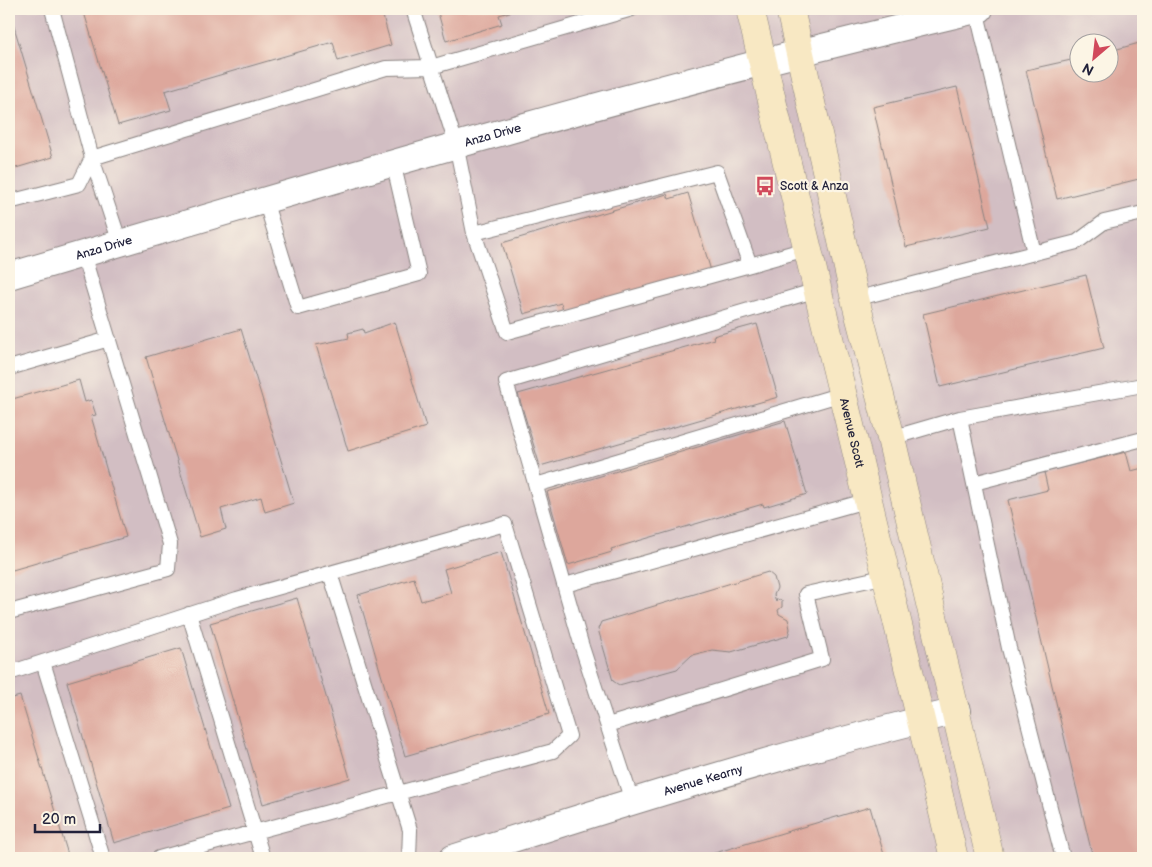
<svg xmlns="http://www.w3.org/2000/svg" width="1152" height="867" viewBox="0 0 1152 867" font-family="'Balsamiq Sans',sans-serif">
	<rect width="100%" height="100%" fill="#fcf5e5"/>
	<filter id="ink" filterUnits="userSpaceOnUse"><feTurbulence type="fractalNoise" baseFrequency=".02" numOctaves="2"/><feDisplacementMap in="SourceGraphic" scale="10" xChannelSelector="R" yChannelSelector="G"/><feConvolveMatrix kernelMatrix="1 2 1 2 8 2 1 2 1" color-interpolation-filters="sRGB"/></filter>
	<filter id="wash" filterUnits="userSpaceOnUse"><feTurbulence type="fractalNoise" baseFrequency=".0096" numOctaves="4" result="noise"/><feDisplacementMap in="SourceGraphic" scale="20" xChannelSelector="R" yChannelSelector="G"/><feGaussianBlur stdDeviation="1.12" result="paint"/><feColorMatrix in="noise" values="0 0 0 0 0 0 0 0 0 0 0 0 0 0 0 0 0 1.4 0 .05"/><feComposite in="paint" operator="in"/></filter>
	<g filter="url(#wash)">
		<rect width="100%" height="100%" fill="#f2e4c7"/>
		<!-- industrial -->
		<path fill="#d2bec3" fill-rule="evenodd" d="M9,9H1143V858H9ZM1080,42H1110V72H1080Z"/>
		<g id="blocks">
			<!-- building -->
			<path fill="#dda79c" d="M83,9H381L391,45L338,61L333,42L165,91L171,110L118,125Z
				M437,9H512L513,11L499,15L502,24L446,41Z
				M9,10L53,157L9,170Z
				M1143,42V178L1057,199L1026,70L1080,58V72H1110V51Z
				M957,87L990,227L906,247L873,107Z
				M688,193L711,271L564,314L561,303L524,314L502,243L667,194L669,199Z
				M1086,275L1104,348L940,387L923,314Z
				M395,322L426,427L348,451L316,345L349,338L348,333L363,329L364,333Z
				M757,324L778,397L540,466L518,394L714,339L713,336Z
				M241,329L294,503L265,512L261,497L221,509L226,529L200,537L146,357Z
				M79,380L85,402L91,400L96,415L91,416L126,537L9,571V400Z
				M785,421L807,494L764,507L763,504L611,549L612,552L568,565L547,492Z
				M1126,452L1131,471L1143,468V858H1093L1008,500L1048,490L1044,472Z
				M501,552L549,714L405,756L358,595L414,578L421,601L451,593L444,569Z
				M768,572L774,577L777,588L774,595L776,602L777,599L782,601V607L778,610L779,614L788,619L790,629L788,636L731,652L712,650L692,655L677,669L619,685L613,681L598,629L601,622Z
				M297,598L350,778L263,804L210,623Z
				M181,648L229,809L114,843L67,682Z
				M20,696L69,858H9V699Z
				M870,807L885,858H698Z"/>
		</g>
	</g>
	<g filter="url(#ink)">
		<use href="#blocks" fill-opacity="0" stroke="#8a8381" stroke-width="1"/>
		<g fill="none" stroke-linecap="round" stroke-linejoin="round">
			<defs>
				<path id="lane" d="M52,9L92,158L120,243
					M413,9L456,144L474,233L507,332L750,265L717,172L474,233
					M976,9L1034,253
					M265,200L298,308L419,274L393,162
					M9,202L79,184L92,158L386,68L431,67L632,9
					M750,265L806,249
					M855,299L1077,242L1104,222L1143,213
					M9,368L109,339
					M960,418L1009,648L1063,858
					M891,438L960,418L1143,385
					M974,483L1143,439
					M536,485L842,394
					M330,573L410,830L409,858
					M565,585L869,500
					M9,612L168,569L170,544L83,254
					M189,614L263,858
					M43,662L103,858
					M9,673L237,599L505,524L569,736L553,751L159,858
					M608,725L822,659L806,594L887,576
					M632,801L582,647L506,382L817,290"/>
				<g id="street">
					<path id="s1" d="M9,276C331,180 653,85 980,9"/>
					<path id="s2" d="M453,858C619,805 787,752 957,711"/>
				</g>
				<g id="secondary">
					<path id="s3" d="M750,9L954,858"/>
					<path d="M790,9L855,299L891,438L990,858"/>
				</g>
			</defs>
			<!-- lane casing -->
			<use href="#lane" stroke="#8a8381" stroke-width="16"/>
			<!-- street casing -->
			<use href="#street" stroke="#8a8381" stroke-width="28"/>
			<!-- secondary casing -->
			<use href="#secondary" stroke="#8a8381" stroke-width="29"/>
			<!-- lane -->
			<use href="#lane" stroke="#fff" stroke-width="14"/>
			<!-- street -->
			<use href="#street" stroke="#fff" stroke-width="26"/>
			<!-- secondary -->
			<use href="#secondary" stroke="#f8e8c3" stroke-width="28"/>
		</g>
	</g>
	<!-- icons -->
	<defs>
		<symbol id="bus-bare" viewBox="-9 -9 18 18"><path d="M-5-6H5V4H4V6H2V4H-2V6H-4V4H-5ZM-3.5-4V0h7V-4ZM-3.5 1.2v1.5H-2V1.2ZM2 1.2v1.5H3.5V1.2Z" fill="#d1495b" stroke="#fcf5e5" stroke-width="2.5" paint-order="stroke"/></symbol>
	</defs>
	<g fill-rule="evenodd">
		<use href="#bus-bare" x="751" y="172" width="28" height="28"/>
	</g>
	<g text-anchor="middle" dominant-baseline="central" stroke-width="4.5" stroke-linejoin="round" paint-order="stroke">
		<!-- street labels -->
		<g font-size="12" fill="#22223b" stroke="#fcf5e5">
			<text stroke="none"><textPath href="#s1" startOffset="504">Anza Drive</textPath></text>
			<text stroke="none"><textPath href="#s1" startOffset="99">Anza Drive</textPath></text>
			<text stroke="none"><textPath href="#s3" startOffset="436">Avenue Scott</textPath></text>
			<text stroke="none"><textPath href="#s2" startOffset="262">Avenue Kearny</textPath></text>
		</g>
		<!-- poi labels -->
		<g font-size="12" fill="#22223b" stroke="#fcf5e5" text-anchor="start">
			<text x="780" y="186">Scott &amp; Anza</text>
		</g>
	</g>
	<!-- margin -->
	<rect width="1152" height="867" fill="none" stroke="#fcf5e5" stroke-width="30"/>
	<!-- north arrow -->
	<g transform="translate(1094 58) rotate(208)"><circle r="24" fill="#fcf5e5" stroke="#a5a1a1"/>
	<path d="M0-4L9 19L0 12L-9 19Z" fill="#d1495b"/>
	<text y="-8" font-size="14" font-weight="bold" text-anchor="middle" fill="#22223b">N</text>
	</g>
	<!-- scale -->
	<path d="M35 824v8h65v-8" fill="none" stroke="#22223b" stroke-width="2.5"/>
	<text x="42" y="824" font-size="15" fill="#22223b" stroke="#fcf5e5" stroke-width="4" paint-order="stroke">20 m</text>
</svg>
